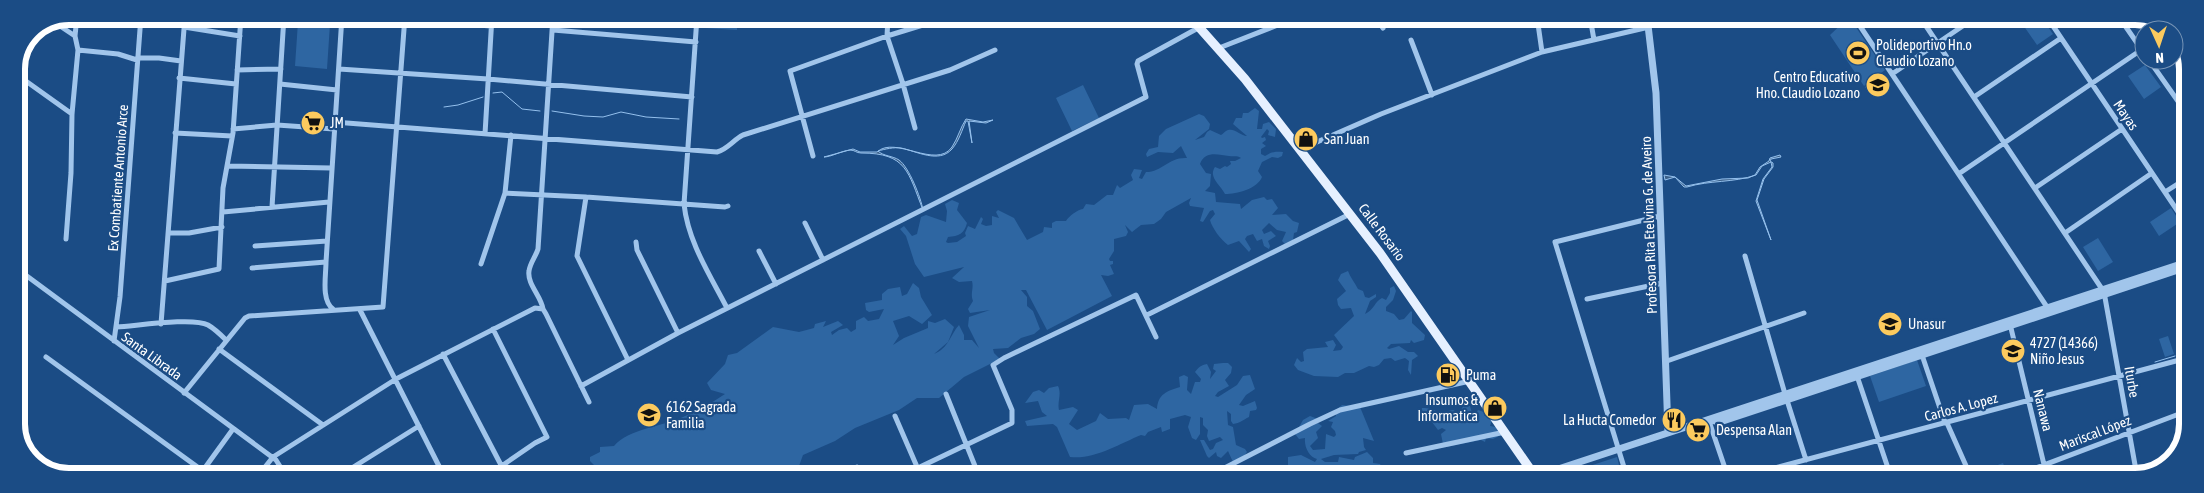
<svg xmlns="http://www.w3.org/2000/svg" width="2204" height="493" viewBox="0 0 2204 493" font-family="'Asap Condensed',sans-serif">
	<rect width="100%" height="100%" fill="#1b4c85"/>
	<!-- green -->
	<path fill="#2e66a2" d="M705,17H737V30L705,28Z
		M1849,17L1885,70L1864,86L1830,35Z
		M2028,17H2041L2053,34L2037,45L2021,22Z
		M298,22L330,24L327,69L295,66Z
		M2145,65L2161,87L2144,99L2128,76Z
		M1083,85L1099,118L1072,131L1056,98Z
		M1255,108L1259,111L1257,129H1262L1263,124L1269,122L1276,129L1275,137L1268,135L1269,131L1267,129L1261,137L1262,138L1265,137L1266,140L1262,143L1266,146L1261,149V154L1265,156C1271,152 1275,151 1283,152L1282,156L1278,158L1272,157L1262,162L1258,171L1262,177C1257,189 1237,194 1225,194C1220,184 1208,177 1215,167L1220,169L1225,166L1227,167L1231,164L1230,161H1235L1241,158C1236,155 1235,157 1229,156C1219,155 1205,150 1200,164L1206,173L1211,174L1210,186L1205,191L1215,193L1216,202L1240,204L1241,209L1252,200L1264,197L1267,200L1272,199L1278,208L1272,215L1286,214L1293,221L1299,223L1297,232L1294,233L1293,240L1285,244L1282,241L1286,232L1277,230L1269,223L1262,230L1264,234L1271,231L1276,236L1268,241L1270,246L1269,249L1264,246L1262,239L1257,241L1253,234L1247,236L1245,239L1251,249L1249,252L1239,241L1228,245C1221,240 1212,228 1210,220L1215,214L1213,210L1210,211L1203,222L1200,221L1204,208L1190,206L1189,203L1191,198L1166,212L1161,219L1154,224L1141,225L1132,232L1125,225L1128,232L1126,236L1114,239V251L1109,259L1110,261H1113V264L1110,265L1114,274L1108,276L1101,275L1112,296L1047,330L1026,290H1021L1027,297V306L1033,311L1040,329L1034,334L1021,338L1008,348L993,349L994,353L1000,359L964,377L939,398H917L899,410L855,428L835,441L803,455L799,466L791,476H610L607,470L597,468L590,461V457L600,452V447L614,446C628,429 664,426 683,417C697,411 712,403 725,394L711,390L707,383L725,364L728,355L737,353L773,327L799,332L814,328L815,324L826,321L823,327L838,321L843,325L831,332L832,335L839,330L847,328L851,332L856,329V321L864,317L868,321L879,319L884,309L869,312L866,310L865,303L882,300V294L888,289L900,287L902,296L907,294L913,283L919,288L921,297L932,315L922,324L909,316L893,321L899,336L893,345L904,338L928,328V321L935,323L945,319L954,327L948,342L934,354C949,348 950,335 959,325L964,335V340H972L979,348L968,326L969,317L990,310L970,313L968,309L973,301C970,293 974,289 972,281L959,282L952,278L964,267L924,277L915,264L906,236L900,229L904,226L912,236L917,234L921,217L926,215L946,222L947,211L945,204L952,200L959,203L957,210L967,223C964,234 959,236 948,237L946,242L948,243L957,242L966,236L965,233L968,226L975,229L981,217L983,219L981,224L986,226L992,225V216L999,218L996,212L998,210L1014,218L1027,240L1043,232L1044,227L1052,228V223L1056,221H1066C1069,216 1077,210 1083,209L1086,204L1094,205L1107,195H1113L1117,185L1120,188L1133,180L1131,175L1134,169L1142,170L1139,178L1142,179L1146,172C1163,172 1168,157 1187,158L1181,146L1173,153L1158,152L1147,157L1146,154L1149,149L1158,147L1159,136L1166,129L1199,114L1204,116L1210,124L1209,129L1195,140L1204,137L1207,132L1210,130L1221,135C1223,134 1225,131 1228,130C1235,128 1241,136 1247,136L1233,124L1236,118H1242L1243,113H1248Z
		M2171,208L2180,222L2159,236L2150,222Z
		M2098,238L2113,262L2098,271L2083,247Z
		M1348,271C1350,277 1355,283 1358,289L1363,291L1365,297L1369,298L1376,294V297L1370,301L1365,314C1374,310 1375,301 1382,298L1386,300L1390,293V288L1394,286L1396,291L1393,300L1386,307V311L1394,314L1399,320L1404,319L1411,311L1412,312V323L1425,335L1424,340L1414,343L1411,340L1410,343L1391,344L1387,348L1389,349L1399,346L1408,352H1414L1418,356L1412,360L1411,375L1408,370L1409,361L1405,358L1395,361L1391,358L1384,359L1379,365L1374,367L1369,366L1354,373H1345L1338,377L1314,376L1298,370L1294,365L1297,358L1301,362L1304,361L1303,352L1307,349L1328,347L1325,342L1333,340L1336,345L1333,351L1341,350L1343,347L1334,335L1354,316L1351,308L1341,309L1338,305L1337,299L1346,291L1338,280L1341,274Z
		M2168,336L2174,354L2165,357L2159,339Z
		M1917,360L1926,386L1879,402L1870,376Z
		M1223,363H1228L1232,367L1231,373L1225,380L1229,386L1218,392L1215,396L1218,397L1237,385L1243,376L1250,375L1255,389L1246,395L1239,405L1243,406L1255,401L1257,408L1256,410L1250,411L1249,417C1243,420 1240,423 1233,424L1231,421V414L1227,411L1228,425L1233,427L1236,445L1245,449L1247,452L1244,456L1233,462L1228,451L1221,458L1217,456L1216,452L1209,458L1207,456L1200,440H1204L1210,450L1213,449L1216,443L1223,440L1220,437L1209,441L1207,436L1208,430L1203,425V418L1200,417V434L1196,440L1192,438L1188,427L1191,417L1185,415L1170,419V429L1162,432L1161,427L1148,432L1145,436L1141,435C1119,444 1094,460 1070,457L1057,427L1053,424L1027,426L1025,421L1047,416L1042,412L1038,401L1025,403L1033,392L1039,390L1044,393L1049,388L1058,386C1062,394 1057,402 1059,410L1073,407L1078,410L1069,424L1077,430L1096,421L1100,413L1108,419L1126,418L1129,420L1134,405L1148,404L1157,409C1158,394 1167,391 1180,387L1179,377L1184,375L1188,377L1187,390L1191,394L1195,382H1200L1201,379L1195,372C1199,367 1201,365 1207,364L1211,372L1210,379L1216,371L1213,369L1214,364Z
		M1342,405L1360,407L1374,441L1363,438L1364,447L1366,450L1359,452L1358,454L1334,455L1321,459L1325,462H1338L1339,457L1354,460L1355,457L1367,452L1373,458V463L1380,464L1381,466L1376,471L1370,465L1368,466L1372,474L1379,473L1380,476H1298L1294,469L1292,470L1293,474L1291,476H1286V473H1280L1283,467L1288,465V457L1301,455L1315,462L1317,459C1309,457 1304,447 1305,438L1299,439L1295,434L1303,420L1310,416L1318,419V423L1322,426L1316,432L1318,438L1310,446L1313,450L1325,449L1326,434L1334,437L1336,435L1335,431L1331,427L1333,422L1328,421L1336,416L1335,411Z
		M1464,405L1470,406L1473,417L1478,410L1484,412V416L1487,413V417L1492,420L1490,426L1496,427L1501,435L1493,439L1486,438L1485,442L1481,440L1446,447L1443,444L1441,434L1446,430L1442,428L1438,430L1432,422L1425,423L1424,418L1429,417L1430,414L1421,416L1420,414L1422,408C1428,408 1435,409 1438,413L1453,410L1459,413Z
		M1617,457L1622,477L1559,476Z
		M2003,463L2007,473L1996,477H1984L1982,471Z"/>
	<!-- water -->
	<path fill="#3d628b" stroke="#94c0ed" d="M966,119L983,122L993,120L986,123L969,121L972,143L968,121H966C962,130 959,141 952,149C939,164 916,151 901,148C894,147 885,149 878,151C883,156 893,156 899,160C909,167 921,198 923,210C908,172 907,153 861,153C856,153 855,150 850,150C841,151 831,157 824,157L853,149L860,152H877C895,135 936,170 952,147C958,138 960,128 966,119Z
		M1780,155L1781,157L1771,159L1770,161L1773,163V167L1764,179L1757,200L1771,240L1756,201L1763,179L1772,167L1771,162L1762,166L1756,175C1733,183 1710,180 1687,187H1684L1675,177L1665,180L1664,175L1675,177L1686,186L1722,179L1748,178L1755,175L1760,167L1769,161L1770,158Z"/>
	<g fill="none" stroke-linecap="round" stroke-linejoin="round">
		<!-- stream -->
		<path stroke="#94c0ed" stroke-width="1" d="M1866,87L1870,82
			M493,93L502,92L522,109L540,111
			M444,107L458,105L483,97
			M552,111L584,116L603,117L621,112L646,117L679,119
			M2155,362L2175,356"/>
		<!-- minor -->
		<path stroke="#a1c5eb" stroke-width="5" d="M362,16L491,26
			M697,17L684,204C688,242 710,275 727,308
			M888,17L887,36L903,84L915,128
			M1375,17L1383,28
			M1537,17L1542,52
			M1590,17L1594,40
			M1854,17L2049,310
			M1920,17L2104,292L2137,476
			M2047,17L2187,225
			M2119,17L2144,53
			M54,22L75,36
			M284,25L293,16
			M184,27L240,36
			M553,30L696,42
			M1411,40L1432,95
			M1219,48L1298,17
			M78,50L118,54L137,60
			M138,58H159L181,61
			M2149,60L2187,114
			M339,69L488,79L692,97
			M237,70L281,69
			M16,74L72,114
			M1892,74L1976,17
			M179,78L236,84
			M280,84L337,90
			M1974,97L2061,38
			M334,122L717,152C728,149 733,140 743,135L950,70L995,50
			M233,129L277,125L334,129
			M175,133L232,136
			M485,134L492,16
			M1301,149L1381,114L1542,52L1649,27
			M813,156L790,71L887,36L949,17
			M227,166L331,168
			M1960,173L2144,48
			M2035,188L2122,129
			M2165,192L2187,178
			M505,193L586,197L725,207L728,206
			M586,197L577,256L628,360
			M272,207L284,16
			M223,212L329,202
			M805,223L823,260
			M168,233H189L222,227
			M2065,233L2152,173
			M66,239L71,173L72,114L78,50L75,36L77,16
			M636,242L637,250L678,333
			M255,246L327,241
			M759,251L776,284
			M1745,256L1785,394L1806,460
			M481,264L505,193L511,135
			M16,268L276,460L286,476
			M252,268L326,262
			M165,281L219,269L223,188L233,133L241,16
			M1587,299L1663,283
			M333,309C321,300 326,276 326,262L342,16
			M543,309C541,296 527,284 529,271C530,263 536,256 538,249L553,16
			M360,310L444,476
			M1147,315L1350,214
			M161,324L185,16
			M2010,324L2047,477
			M117,327C136,326 193,317 208,325C215,329 221,335 226,340
			M114,341L120,297L141,16
			M219,349L323,425
			M443,354L501,465
			M1919,355L1923,358L1945,423
			M46,357L203,471
			M1667,361L1804,313
			M1856,373L1891,477
			M581,386L678,333L1146,97L1137,64L1138,61L1200,27
			M184,393L245,318L249,316L383,307L405,16
			M946,394L979,476
			M895,416L921,476
			M1709,421L1728,477
			M1947,423L1971,477
			M1406,453L1505,432
			M857,467L861,476
			M1225,468L1228,476
			M199,476L233,429
			M258,476L273,457L396,379L535,308L543,309L546,314L589,402
			M339,476L419,426
			M487,476L535,443L547,437L493,329
			M901,476L1012,423V410L993,365L1004,358L1136,295L1156,337
			M1209,476L1310,424L1340,410L1470,381
			M1627,477L1555,242L1660,216
			M1741,477L2187,358
			M2012,477L2187,411"/>
		<!-- tertiary -->
		<path stroke="#a1c5eb" stroke-width="7" d="M1647,17L1656,93L1668,432
			M1711,420L1720,422L2187,267
			M1537,476L2187,262"/>
		<!-- primary -->
		<path stroke="#e6f0ff" stroke-width="9" d="M1190,17L1245,79L1380,253L1535,476"/>
	</g>
	<!-- icons -->
	<defs>
		<symbol id="stadium-disc" viewBox="-11 -11 22 22"><circle r="9.5" fill="#fcca5e" stroke="#1b4c85"/><path d="M0-5a6.5 5 0 1 0 0 10a6.5 5 0 1 0 0-10ZM-3.5-1.8h7v3.6h-7Z" fill="#111"/></symbol>
		<symbol id="school-disc" viewBox="-11 -11 22 22"><circle r="9.5" fill="#fcca5e" stroke="#1b4c85"/><path d="M0-5L7-2L0 1L-7-2ZM-4 1L0 2.5L4 1V4Q0 6-4 4Z" fill="#111"/></symbol>
		<symbol id="supermarket-disc" viewBox="-11 -11 22 22"><circle r="9.5" fill="#fcca5e" stroke="#1b4c85"/><path d="M-6-5.5h2.5l.6 2H6L4.5 2H-2.5L-4.4-4H-6ZM-1.5 3.2a1.3 1.3 0 1 0 .1 0ZM3 3.2a1.3 1.3 0 1 0 .1 0Z" fill="#111"/></symbol>
		<symbol id="shop-disc" viewBox="-11 -11 22 22"><circle r="9.5" fill="#fcca5e" stroke="#1b4c85"/><path d="M-5-2.5h2.3a2.7 3.5 0 0 1 5.4 0H5L5.5 6h-11ZM-1.5-2.5h3a1.5 2.3 0 0 0-3 0Z" fill="#111"/></symbol>
		<symbol id="university-disc" viewBox="-11 -11 22 22"><circle r="9.5" fill="#fcca5e" stroke="#1b4c85"/><path d="M0-5L7-2L0 1L-7-2ZM-4 1L0 2.5L4 1V4Q0 6-4 4Z" fill="#111"/></symbol>
		<symbol id="fuel-disc" viewBox="-11 -11 22 22"><circle r="9.5" fill="#fcca5e" stroke="#1b4c85"/><path d="M-5.5-6h7V0h2V4h1.3V-2.5L3-4.5l.8-.8L6-3V5H2.5V1h-1V6h-7ZM-4.2-4.7v3.2H.2V-4.7Z" fill="#111"/></symbol>
		<symbol id="restaurant-disc" viewBox="-11 -11 22 22"><circle r="9.5" fill="#fcca5e" stroke="#1b4c85"/><path d="M-5-6h1v4h1v-4h1v4h1v-4h1v5L-1.5 .5V6h-2V.5L-5-1ZM5-6V6H3V1.5H1.5Q1.5-4 5-6Z" fill="#111"/></symbol>
	</defs>
	<g fill-rule="evenodd">
		<use href="#stadium-disc" x="1844" y="39" width="28" height="28"/>
		<use href="#school-disc" x="1864" y="71" width="28" height="28"/>
		<use href="#supermarket-disc" x="299" y="109" width="28" height="28"/>
		<use href="#shop-disc" x="1292" y="125" width="28" height="28"/>
		<use href="#university-disc" x="1876" y="310" width="28" height="28"/>
		<use href="#school-disc" x="1999" y="337" width="28" height="28"/>
		<use href="#fuel-disc" x="1434" y="361" width="28" height="28"/>
		<use href="#shop-disc" x="1481" y="394" width="28" height="28"/>
		<use href="#school-disc" x="635" y="401" width="28" height="28"/>
		<use href="#restaurant-disc" x="1660" y="406" width="28" height="28"/>
		<use href="#supermarket-disc" x="1684" y="416" width="28" height="28"/>
	</g>
	<g text-anchor="middle" dominant-baseline="central" stroke-width="4.5" stroke-linejoin="round" paint-order="stroke">
		<!-- poi labels -->
		<g font-size="14" fill="#fff" stroke="#1b4c85" text-anchor="start">
			<text x="1876" y="45">Polideportivo Hn.o<tspan x="1876" dy="16">Claudio Lozano</tspan></text>
			<text x="1860" y="77" text-anchor="end">Centro Educativo<tspan x="1860" dy="16">Hno. Claudio Lozano</tspan></text>
			<text x="330" y="123">JM</text>
			<text x="1324" y="139">San Juan</text>
			<text x="1908" y="324">Unasur</text>
			<text x="2030" y="343">4727 (14366)<tspan x="2030" dy="16">Niño Jesus</tspan></text>
			<text x="1466" y="375">Puma</text>
			<text x="1478" y="400" text-anchor="end">Insumos &amp;<tspan x="1478" dy="16">Informatica</tspan></text>
			<text x="666" y="407">6162 Sagrada<tspan x="666" dy="16">Familia</tspan></text>
			<text x="1656" y="420" text-anchor="end">La Hucta Comedor</text>
			<text x="1716" y="430">Despensa Alan</text>
		</g>
		<!-- street labels -->
		<g font-size="14" fill="#fff" stroke="#1b4c85">
			<text transform="translate(2126 115) rotate(56)">Mayas</text>
			<text transform="translate(118 178) rotate(-86)">Ex Combatiente Antonio Arce</text>
			<text transform="translate(1649 225) rotate(-92)">Profesora Rita Etelvina G. de Aveiro</text>
			<text transform="translate(1382 232) rotate(53)">Calle Rosario</text>
			<text transform="translate(152 356) rotate(36)">Santa Librada</text>
			<text transform="translate(2132 382) rotate(80)">Iturbe</text>
			<text transform="translate(1961 407) rotate(-15)">Carlos A. Lopez</text>
			<text transform="translate(2043 410) rotate(76)">Nanawa</text>
			<text transform="translate(2095 433) rotate(-21)">Mariscal López</text>
		</g>
	</g>
	<!-- crop -->
	<path d="M0 0H2204V493H0ZM69 25H2135A44 44 0 0 1 2179 69V424A44 44 0 0 1 2135 468H69A44 44 0 0 1 25 424V69A44 44 0 0 1 69 25Z" fill="#1b4c85" fill-rule="evenodd"/>
	<path fill="none" stroke="#fff" stroke-width="6" d="M69 25H2135A44 44 0 0 1 2179 69V424A44 44 0 0 1 2135 468H69A44 44 0 0 1 25 424V69A44 44 0 0 1 69 25Z"/>
	<!-- north arrow -->
	<g transform="translate(2159 45) rotate(177)"><circle r="24" fill="#1b4c85" stroke="#7694b6"/>
	<path d="M0-4L9 19L0 12L-9 19Z" fill="#fcca5e"/>
	<text y="-8" font-size="14" font-weight="bold" text-anchor="middle" fill="#ffffff">N</text>
	</g>
</svg>
